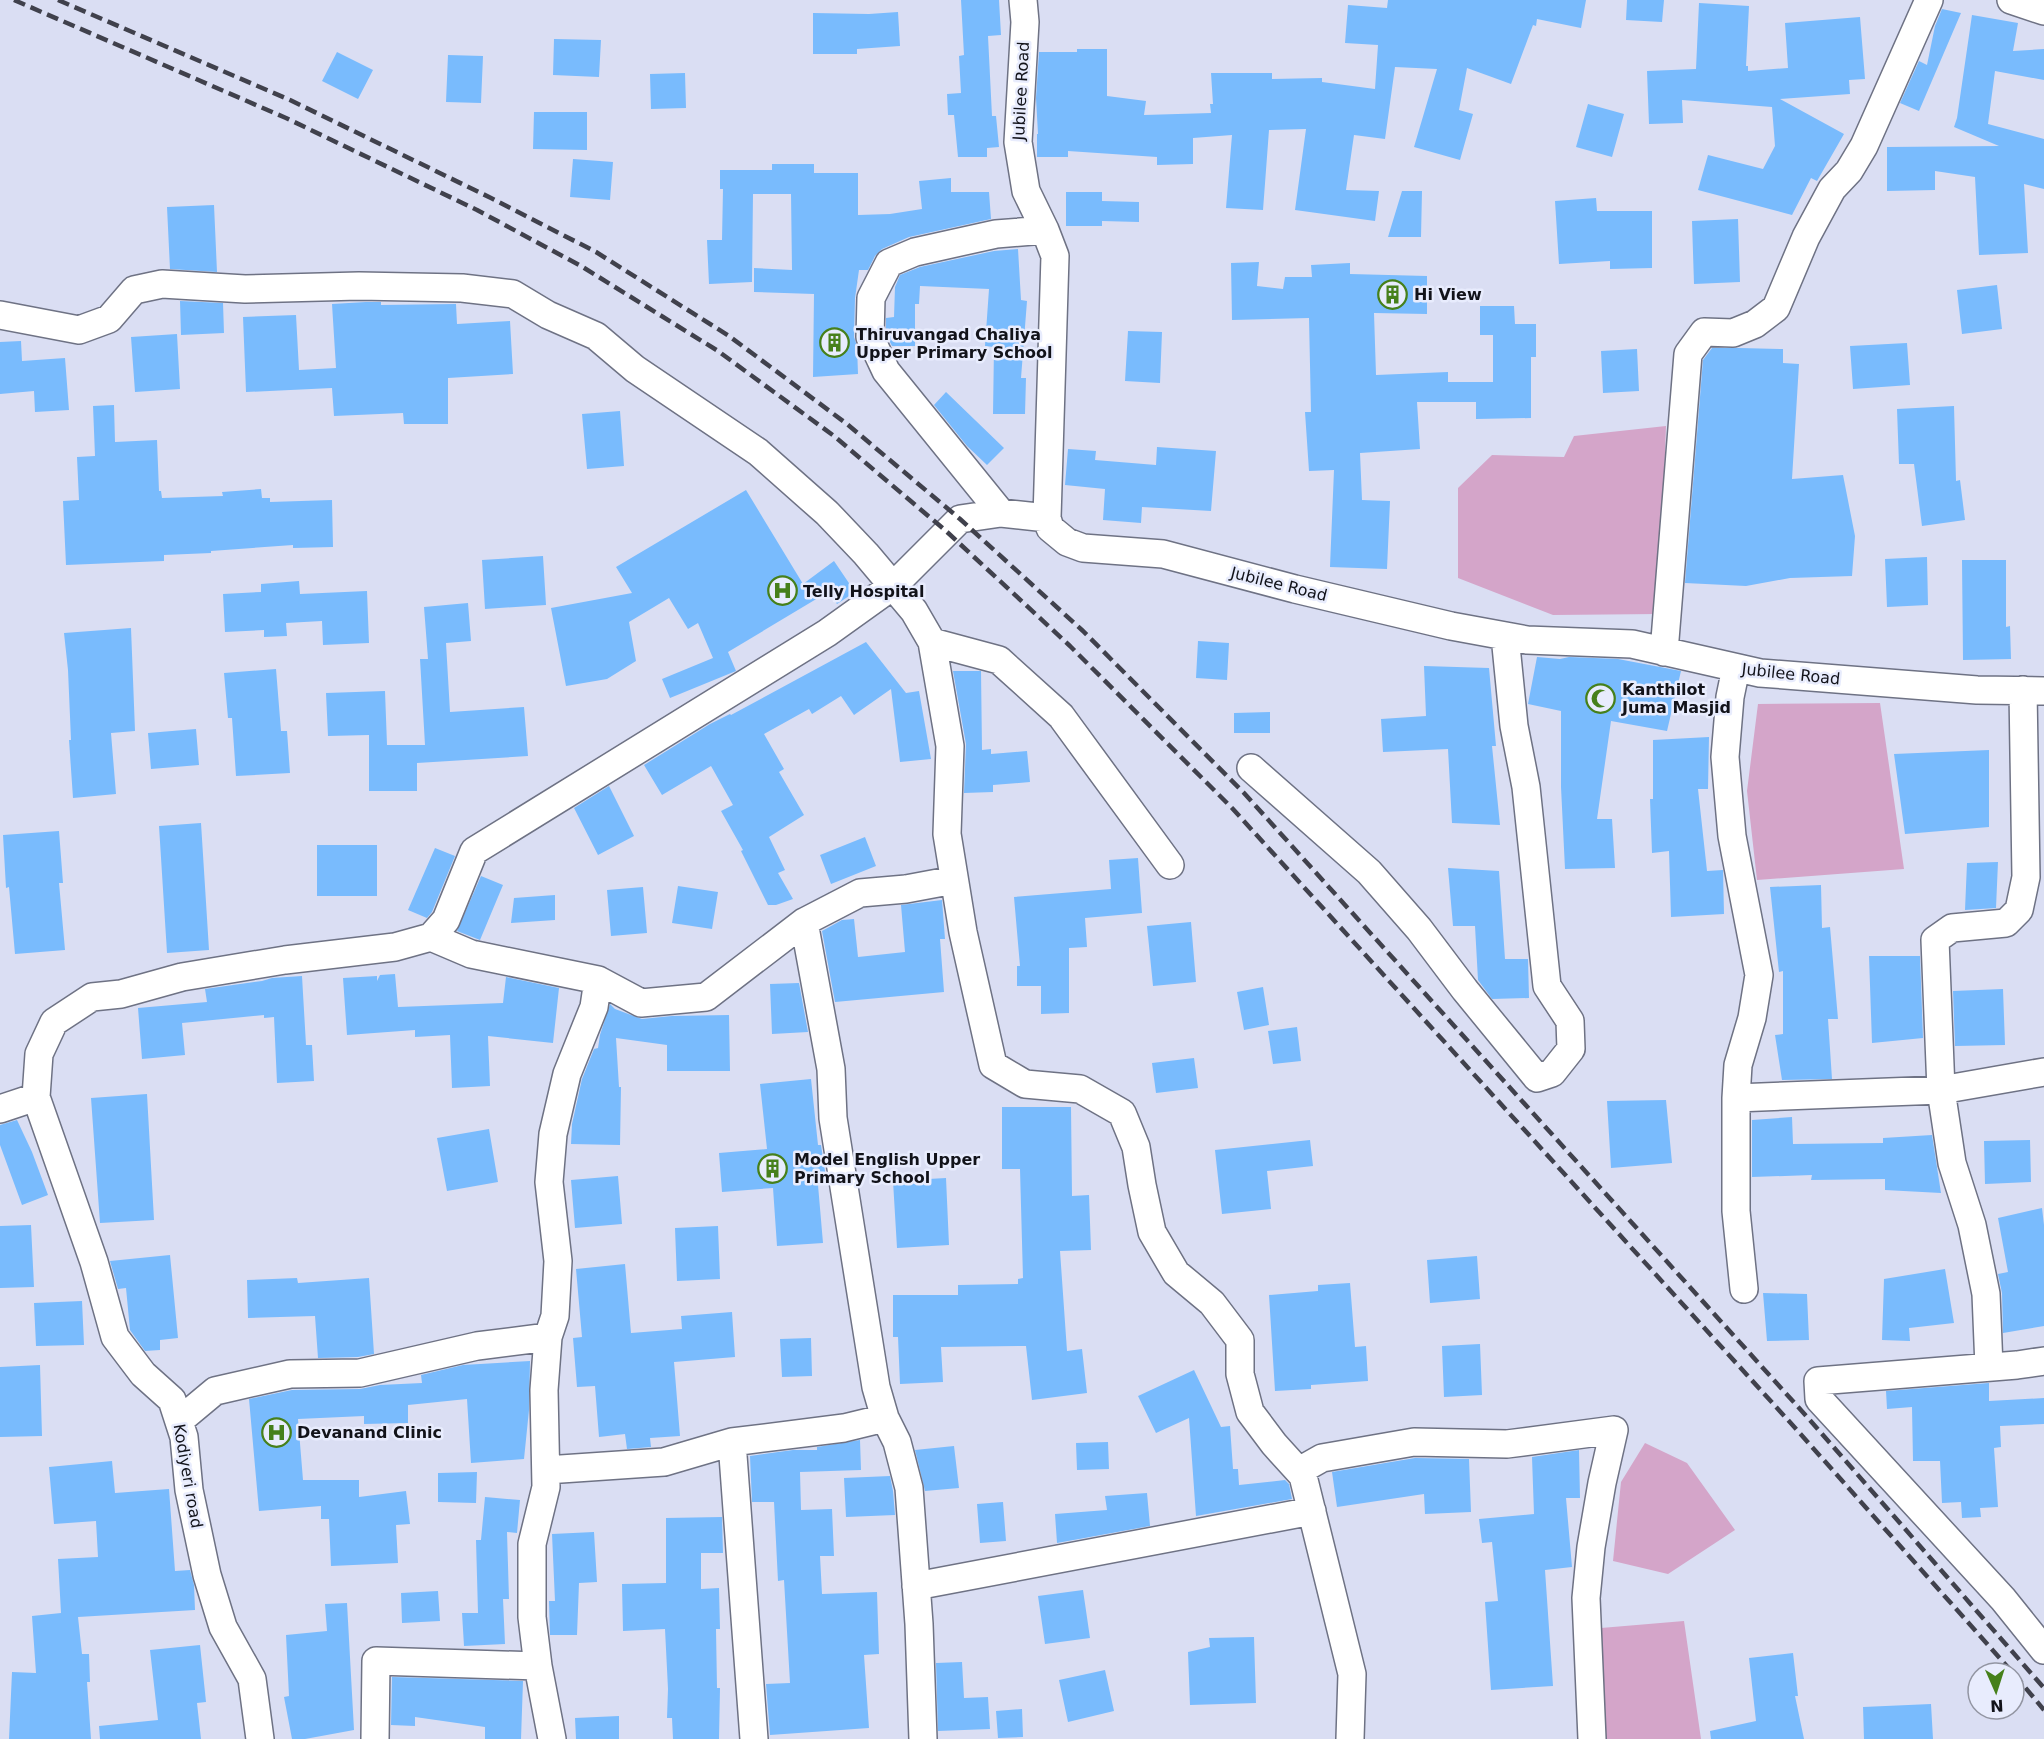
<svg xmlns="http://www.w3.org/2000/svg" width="2044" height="1739" viewBox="0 0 2044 1739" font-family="'DejaVu Sans',sans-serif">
	<rect width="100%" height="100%" fill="#dadef3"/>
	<!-- green -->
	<path fill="#d4a5c9" d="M1666,426L1659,614L1553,615L1458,578V488L1492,455L1564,457L1574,436Z
		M1880,703L1904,869L1757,880L1747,791L1758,704Z
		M1645,1443L1687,1463L1735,1530L1668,1574L1613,1561L1621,1482Z
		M1684,1621L1701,1739H1605L1601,1628Z"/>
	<!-- building -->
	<path fill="#79bbfd" d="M961,0H999L1001,35L988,36L992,116H996L999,147L987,148V157H958L954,115H948L947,94L961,93L959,56L964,55Z
		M1388,0H1586L1581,28L1537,19L1536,26L1533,25L1511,84L1467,68L1459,110L1473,114L1460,160L1414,147L1437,69L1395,67L1385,139L1354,135L1346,190L1379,191L1375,221L1295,210L1306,129L1269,130L1263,210L1226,208L1232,135L1193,138V164L1157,165V157L1068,151V157H1037V134H1038L1036,98L1039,52H1077V49H1107V96L1146,101L1144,115L1211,113L1210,104H1213L1211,73H1272V79L1322,78V82L1375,89L1378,45L1345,43L1348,5L1387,8Z
		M1627,0H1664L1662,22L1626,20Z
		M1699,3L1749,6L1746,66H1748V71L1788,68L1785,23L1860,17L1865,79L1849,80L1850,94L1780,99L1844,134L1817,181L1811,178L1792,215L1698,190L1708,155L1763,169L1775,146L1772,107L1682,100L1683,123L1649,124L1647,71L1696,69Z
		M1942,9L1961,13L1919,111L1900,103L1919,61L1927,65L1935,26Z
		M898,12L900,46L857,49V54H813V13L869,14Z
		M1972,15L2018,23L2013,51L2044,49V80L1995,71L1988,124L2044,139V189L2024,184L2028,253L1979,255L1975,177L1935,171V190L1887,191V147L1999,146L1954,127L1957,118Z
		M554,39L601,40L599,77L553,75Z
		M337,52L373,70L358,99L322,81Z
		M448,55L483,56L481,103L446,102Z
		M685,73L686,108L651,109L650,74Z
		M1588,104L1624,114L1612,157L1576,147Z
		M534,112H587V150L533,149Z
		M573,159L613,162L610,200L570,197Z
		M772,164H814V173H858V215L890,214L922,209L919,181L951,178V192H989L991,219L909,237L882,249L875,256L868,270H859L855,298L854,337L857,346L858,374L813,377L814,294L754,292V268L792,270L791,194H753L752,282L709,284L707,240H722L723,189H720V170H772Z
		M1402,191H1422L1421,237H1388Z
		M1066,192H1102V201L1139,202V222L1102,221V226H1066Z
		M1596,198L1597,211H1652V268L1610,269V261L1559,264L1555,201Z
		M214,205L217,272L170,269L167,207Z
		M1738,219L1740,282L1694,284L1692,221Z
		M1018,249L1021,300L1027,301L1021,378H1026L1025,414H993L994,347L985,346L989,289L920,286L919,304H915V346H892L886,334V318L894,317L895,287L900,275L920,267L994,251Z
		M1259,262L1257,286L1283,289L1285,277H1312L1311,265L1350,263V274L1427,276V314L1374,313L1376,375L1448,372V382H1493V335H1480V306H1514L1515,324H1536V357H1531V418L1476,419V402H1417L1420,449L1360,453L1362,500L1390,501L1387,569L1330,567L1334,470L1309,471L1305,412H1311L1309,318L1232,320L1231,263Z
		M1997,285L2002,329L1962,334L1957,290Z
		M180,301L223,303L224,333L181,335Z
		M366,302H381V305L456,304L457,324L510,321L513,374L448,378V424H404L403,413L334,416L332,388L246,392L243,317L296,315L299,370L336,368L332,304Z
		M1128,331L1162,332L1160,383L1125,381Z
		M177,334L180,389L135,392L131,337Z
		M21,341L22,361L65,358L69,410L35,412L34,391L0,394V342Z
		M1907,343L1910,385L1853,389L1850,346Z
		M1739,348L1783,349V363L1799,364L1792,479L1843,475L1855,536L1852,576L1790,578L1746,586L1685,583L1703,360L1712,348Z
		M1637,349L1639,391L1603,393L1601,351Z
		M946,392L1004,448L987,465L967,446L934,405Z
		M114,405L115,442L157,440L159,491H161L162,498L223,496L222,492L261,489L262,498H270V502L332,500L333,547L293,548V545L211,551V553L164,555V561L66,565L63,501L79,500L77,457L95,456L93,406Z
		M1954,406L1956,481L1960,480L1965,520L1922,526L1914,464H1899L1897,409Z
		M620,411L624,466L587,469L582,414Z
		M1157,447L1216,451L1211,511L1142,507L1141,523L1103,520L1105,489L1065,485L1068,449L1096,451L1095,460L1156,465Z
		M746,490L803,584L834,561L855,592L837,604L828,592L728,652L736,671L670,698L662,679L713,658L698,623L688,629L669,598L629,622L636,661L607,679L566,686L551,608L632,593L616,567Z
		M543,556L546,605L485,609L482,560Z
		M1927,557L1928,605L1887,607L1885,559Z
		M1962,560H2006V627L2010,626L2011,659L1963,660Z
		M299,581L300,594L367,591L369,643L323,645L322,621L286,623L287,636L264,637V630L225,632L223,594L261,592V584Z
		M468,603L471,641L446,643L450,712L524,707L528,756L417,763V791H369V735L328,736L326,693L385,691L387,745H425L420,659H428L424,607Z
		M131,628L135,731L111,733L116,794L73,798L69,740H71L68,670L64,633Z
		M1198,641L1229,643L1227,680L1196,678Z
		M866,642L906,693L919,691L931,759L900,762L891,689L854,715L841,696L812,714L809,709L764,734L784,769L779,772L804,815L769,837L785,870L778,873L793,899L776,905H768L741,851L743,850L721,811L733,805L711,766L662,795L644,765L710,724L730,714L731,715Z
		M1537,657L1560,659L1569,657L1618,659L1681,671L1667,731L1611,721L1597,819H1612L1615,868L1565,869L1561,787V711L1528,704Z
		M1424,666L1489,668L1496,746H1492L1500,825L1452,823L1448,749L1383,752L1381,719L1426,716Z
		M276,669L281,731H287L290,773L236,776L232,718H228L224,673Z
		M953,671H981L982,750L991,749V754L1027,751L1030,782L993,785V792L964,793L966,744Z
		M1270,712V733H1234V713Z
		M196,729L199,765L151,769L148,733Z
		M1709,737L1708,789H1698L1707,871L1723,870L1724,914L1671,917L1669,851L1652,853L1650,799H1653V740Z
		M1989,750V827L1905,834L1894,754Z
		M609,786L634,836L598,855L574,808Z
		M201,823L209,950L167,953L159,826Z
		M59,831L63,883H59L65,950L15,954L9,887L6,888L3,835Z
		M865,837L876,866L831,884L820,855Z
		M317,845H377V896H317Z
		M435,848L455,856L432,912L427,918L408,910Z
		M1138,858L1142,913L1085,918L1087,947L1069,948V1013L1041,1014V986H1017V966H1020L1014,897L1111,889L1109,860Z
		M1998,862L1996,908L1965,910L1967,863Z
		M1448,868L1499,871L1505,959H1528L1529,998L1492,999L1478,980L1475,926H1453Z
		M481,876L503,885L480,940L457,931Z
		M1821,885L1822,928L1830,927L1838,1019H1828L1832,1079L1782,1080L1775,1035L1783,1034V971L1779,972L1770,887Z
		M678,886L718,892L712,929L672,923Z
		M643,887L647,933L611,936L607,890Z
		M555,895V920L511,923L514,898Z
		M942,900L945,939H940L944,992L835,1002L822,931L842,920L854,919L858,957L905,952L901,905Z
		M1191,922L1196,982L1153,986L1147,926Z
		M1869,956H1920L1923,1038L1872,1043Z
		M395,974L398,1007L503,1003L506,977L559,988L553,1043L488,1036L490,1086L452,1088L450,1035L415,1037V1030L347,1035L343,978L377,976V981L380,975Z
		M302,976L306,1045H312L314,1081L277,1083L274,1017L264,1018V1015L182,1023L185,1055L142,1059L138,1008L207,1002L205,989L262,981L272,978Z
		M799,983L808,1032L772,1034L770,984Z
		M1263,987L1269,1025L1244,1030L1237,992Z
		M2003,989L2005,1045L1955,1046L1953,991Z
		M610,1004L615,1009L642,1019L672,1016L729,1015L730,1071H667V1045L616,1038L619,1087H621L620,1145L571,1144L572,1124L582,1079L594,1049L598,1048L600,1035Z
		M1297,1027L1301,1061L1273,1064L1268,1031Z
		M1194,1058L1198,1088L1156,1093L1152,1063Z
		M811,1079L818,1145H821L827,1184L818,1185L823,1243L777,1246L773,1188L722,1192L719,1153L767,1149L760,1084Z
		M147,1094L154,1220L100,1223L91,1098Z
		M1666,1100L1672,1163L1611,1168L1607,1101Z
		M1002,1107H1071L1072,1196L1089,1195L1091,1250L1060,1251L1067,1351L1082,1349L1087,1393L1032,1400L1026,1346L941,1347L943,1382L900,1384L898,1337H893V1295H958V1285L1018,1284V1279L1023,1278L1020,1169H1002Z
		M1792,1117L1793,1144L1883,1143V1138L1932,1135L1941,1193L1885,1190V1179L1811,1180L1812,1175L1752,1177V1120Z
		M17,1120L32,1152L48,1195L22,1205L0,1145V1125Z
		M489,1129L498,1182L447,1191L437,1138Z
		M1310,1140L1313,1166L1267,1171L1271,1209L1222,1214L1215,1150Z
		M2030,1140L2031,1182L1985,1184L1984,1141Z
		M618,1176L622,1224L575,1228L571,1180Z
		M946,1178L949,1245L897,1248L893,1181Z
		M2042,1208L2044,1225V1326L2003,1333L2002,1293L1998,1274L2008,1272L1998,1218Z
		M31,1225L34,1287L0,1288V1226Z
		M718,1226L720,1279L677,1281L675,1228Z
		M170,1255L178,1338L160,1340V1350L145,1351L130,1330L126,1288L118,1289L110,1261Z
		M1477,1256L1480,1299L1430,1303L1427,1260Z
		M625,1264L631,1333L682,1329L681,1316L732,1312L735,1357L674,1362L680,1436L650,1438L651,1447L627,1449L625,1434L599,1437L595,1386L577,1387L573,1338L582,1337L576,1269Z
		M1945,1269L1954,1323L1909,1328L1910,1341L1882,1340L1884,1279Z
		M297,1278L298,1283L369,1278L374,1354L358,1357L318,1358L315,1316L248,1318L247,1280Z
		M1350,1283L1355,1347L1366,1346L1368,1381L1311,1385V1389L1275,1391L1269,1295L1318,1291V1285Z
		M1763,1293L1807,1294L1809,1340L1767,1341Z
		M82,1301L84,1345L36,1346L34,1303Z
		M811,1338L812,1376L782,1377L780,1339Z
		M1480,1344L1482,1395L1444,1397L1442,1346Z
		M530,1361L529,1410L524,1459L471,1463L467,1399L408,1405V1423L364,1424V1416L298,1419L303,1480H359V1497L406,1491L410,1524L396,1525L398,1563L331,1566L329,1519H321V1506L259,1511L249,1399L292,1390L360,1389L380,1385L422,1383L421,1375L463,1365Z
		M40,1365L42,1436L0,1437V1367Z
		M1194,1370L1221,1427L1230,1426L1233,1469H1238L1239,1485L1285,1480L1289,1484L1292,1499L1196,1516L1189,1418L1156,1433L1138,1396Z
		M1989,1383V1401L2044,1398V1424L2000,1426L2001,1447L1994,1448L1998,1507L1980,1508L1981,1517L1962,1518L1961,1502L1942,1503L1940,1461H1913L1912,1407L1887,1409L1886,1391Z
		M860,1440L861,1470L800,1472L801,1510L832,1509L834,1556H820L822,1594L877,1592L879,1654L864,1655L869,1728L770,1735L766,1684L790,1683L784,1580L778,1581L774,1502H752L750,1456L793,1450H817V1447Z
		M1108,1442L1109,1469L1077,1470L1076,1443Z
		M954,1446L959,1488L925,1491L915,1450Z
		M1579,1450L1580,1498H1566L1572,1567L1545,1570L1553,1686L1491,1690L1485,1602L1498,1601L1492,1542L1482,1543L1479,1519L1534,1514L1532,1457Z
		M1415,1458L1469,1459L1471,1512L1425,1514L1424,1494L1337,1507L1332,1472Z
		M112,1461L115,1493L169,1489L175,1571L190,1570L194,1585L195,1610L78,1617L82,1654H89L90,1682H87L91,1739H9L12,1672L36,1673L32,1616L61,1613L58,1559L98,1557L96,1521L54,1524L49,1467Z
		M477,1472L476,1503L438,1502V1473Z
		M890,1476L893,1491L895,1515L846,1517L844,1478Z
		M1147,1493L1150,1526L1057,1543L1055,1514L1107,1510L1105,1496Z
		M485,1497L520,1500L517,1533L507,1532L509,1599H503L505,1644L464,1646L462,1613H478L476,1540H481Z
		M1003,1502L1006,1541L980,1543L977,1504Z
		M722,1517L723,1553H701V1589L719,1588L720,1629H716L717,1688H720L719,1739H673L672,1718H667L668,1689L665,1629L623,1631L622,1584L666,1583V1518Z
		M594,1532L597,1582L579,1583L577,1635H550L549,1601H555L552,1534Z
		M1083,1590L1090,1638L1045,1644L1038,1596Z
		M438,1591L440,1621L402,1623L401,1593Z
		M347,1603L354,1730L305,1739H292L284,1697L289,1696L286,1635L327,1631L325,1604Z
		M1254,1637L1256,1703L1190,1705L1188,1652L1210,1647L1209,1638Z
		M200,1645L206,1702L197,1703L201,1739H100L99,1726L158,1720L150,1650Z
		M1793,1653L1798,1696H1795L1804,1739H1711L1710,1731L1756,1721L1749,1658Z
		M962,1662L964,1698L988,1697L990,1729L938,1731L936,1663Z
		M1105,1670L1114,1711L1068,1722L1059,1680Z
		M392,1677L523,1681L521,1739H485V1727L415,1717V1726L391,1725Z
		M1931,1704L1933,1739H1864L1863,1707Z
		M1022,1709L1023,1737L998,1738L996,1711Z
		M619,1716V1739H576L575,1718Z"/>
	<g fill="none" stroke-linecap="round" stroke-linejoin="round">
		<defs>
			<path id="minor" d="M1023,0L1025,22L1018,142L1026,191L1045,230L1055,256L1047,518L1050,528L1067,542L1083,548L1163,554L1295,589L1451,626L1527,640L1632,644L1760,673L1977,690L2044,691
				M2011,0L2044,11
				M0,315L79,330L109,319L134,290L162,284L245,289L359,286L462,288L513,294L548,315L596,336L635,369L758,452L827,513L866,554L914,611L932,642L950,746L947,834L963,932L993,1065L1025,1084L1080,1089L1122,1113L1136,1147L1142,1185L1152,1232L1176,1273L1212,1303L1240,1340V1374L1250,1412L1274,1444L1303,1476L1352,1674L1350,1739
				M1001,513L886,371L870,337L871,298L889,263L915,252L996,234L1045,230
				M932,642L999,660L1061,716L1170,865
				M1664,652L1688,354L1704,332L1733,333L1755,324L1776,308L1806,237L1832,189L1849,171L1864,146L1929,0
				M1736,668L1730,697L1725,757L1732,836L1759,975L1752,1018L1738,1065L1736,1098V1211L1744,1289
				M1251,768L1369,872L1419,929L1465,990L1537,1078L1552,1073L1571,1049L1570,1021L1547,986L1526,787L1514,726L1505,636
				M804,922L831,1069L833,1118L876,1387L885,1418
				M598,980L641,1003L706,997L804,922L860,893L906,889L954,880
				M36,1097L39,1054L54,1022L92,997L121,994L182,977L285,960L395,947L431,937L446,920L474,851L827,633L894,585L960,519L1001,513L1047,518
				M1736,1098L1941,1090L2044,1072
				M0,1109L36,1097L94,1262L115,1337L143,1374L172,1400L184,1437L189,1490L207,1575L223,1627L252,1679L260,1739
				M548,1337L544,1390L546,1487L532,1544V1617L538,1666L552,1739
				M2044,1361L2017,1365L1818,1381L1819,1399L2003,1599L2044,1650
				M1989,1367L1986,1294L1972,1225L1952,1163L1941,1090L1935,940L1952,928L2006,923L2019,910L2026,877L2023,690
				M179,1421L215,1391L290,1374L360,1373L477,1346L548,1337L555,1316L558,1261L549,1182L553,1134L567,1074L594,1007L598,980L471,954L431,937
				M732,1442L754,1739
				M546,1470L664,1462L732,1442L844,1428L885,1418L897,1442L909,1488L919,1624L923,1739
				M1299,1471L1322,1458L1414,1442L1507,1444L1614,1430L1602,1483L1591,1547L1586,1598L1592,1739
				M916,1586L1312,1511
				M375,1739L376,1661L538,1666"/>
		</defs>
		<!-- minor casing -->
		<use href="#minor" stroke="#6e7284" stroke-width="30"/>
		<!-- minor -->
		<use href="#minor" stroke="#fff" stroke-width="27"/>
		<!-- rail -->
		<path stroke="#40414c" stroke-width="4.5" stroke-dasharray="12 6" stroke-linecap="butt" d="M14,0L286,118L477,210L581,266L718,351L834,436L946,531L1070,646L1232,808L1797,1430L2013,1673
			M58,0L290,100L491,198L596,252L729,336L847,424L960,519L1083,631L1244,793L1809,1419L2044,1688
			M2014,1674L2044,1710"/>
	</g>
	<!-- icons -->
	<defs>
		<symbol id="building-ring" viewBox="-11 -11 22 22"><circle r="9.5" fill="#e8ecfd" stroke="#46801b" stroke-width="1.5"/><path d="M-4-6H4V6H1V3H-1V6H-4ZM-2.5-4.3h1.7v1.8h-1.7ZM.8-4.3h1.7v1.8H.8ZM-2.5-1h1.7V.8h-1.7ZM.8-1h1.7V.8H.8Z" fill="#46801b"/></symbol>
		<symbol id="hospital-ring" viewBox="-11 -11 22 22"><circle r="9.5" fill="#e8ecfd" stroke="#46801b" stroke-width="1.5"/><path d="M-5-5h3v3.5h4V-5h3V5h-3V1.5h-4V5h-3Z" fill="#46801b"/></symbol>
		<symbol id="mosque-ring" viewBox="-11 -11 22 22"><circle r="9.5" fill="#e8ecfd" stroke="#46801b" stroke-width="1.5"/><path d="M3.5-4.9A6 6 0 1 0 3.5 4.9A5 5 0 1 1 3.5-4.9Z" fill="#46801b"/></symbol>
	</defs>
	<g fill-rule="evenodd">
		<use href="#building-ring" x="1376" y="278" width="33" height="33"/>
		<use href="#building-ring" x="818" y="326" width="33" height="33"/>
		<use href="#hospital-ring" x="766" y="574" width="33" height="33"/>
		<use href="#mosque-ring" x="1584" y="682" width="33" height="33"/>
		<use href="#building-ring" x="756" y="1152" width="33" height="33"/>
		<use href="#hospital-ring" x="260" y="1416" width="33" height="33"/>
	</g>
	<g text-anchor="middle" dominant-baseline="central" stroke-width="5" stroke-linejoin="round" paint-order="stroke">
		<!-- street labels -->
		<g font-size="16" fill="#12131a" stroke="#e8ecfd">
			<text transform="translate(1021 91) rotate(-87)">Jubilee Road</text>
			<text transform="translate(1279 584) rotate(14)">Jubilee Road</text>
			<text transform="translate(1791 674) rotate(6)">Jubilee Road</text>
			<text transform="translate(188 1476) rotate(80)">Kodiyeri road</text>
		</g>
		<!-- poi labels -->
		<g font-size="16" font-weight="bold" fill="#12131a" stroke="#e8ecfd" text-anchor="start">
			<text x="1414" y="294">Hi View</text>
			<text x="856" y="334">Thiruvangad Chaliya<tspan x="856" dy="18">Upper Primary School</tspan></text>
			<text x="803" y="591">Telly Hospital</text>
			<text x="1622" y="689">Kanthilot<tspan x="1622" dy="18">Juma Masjid</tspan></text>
			<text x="794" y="1159">Model English Upper<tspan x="794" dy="18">Primary School</tspan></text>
			<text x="297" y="1432">Devanand Clinic</text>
		</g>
	</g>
	<!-- north arrow -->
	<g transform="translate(1996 1691) rotate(177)"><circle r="28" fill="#e8ecfd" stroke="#9295a2" stroke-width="1.5"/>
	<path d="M0-4.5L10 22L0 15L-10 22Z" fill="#46801b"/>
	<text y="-9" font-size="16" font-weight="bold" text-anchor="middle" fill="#12131a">N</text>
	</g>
</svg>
